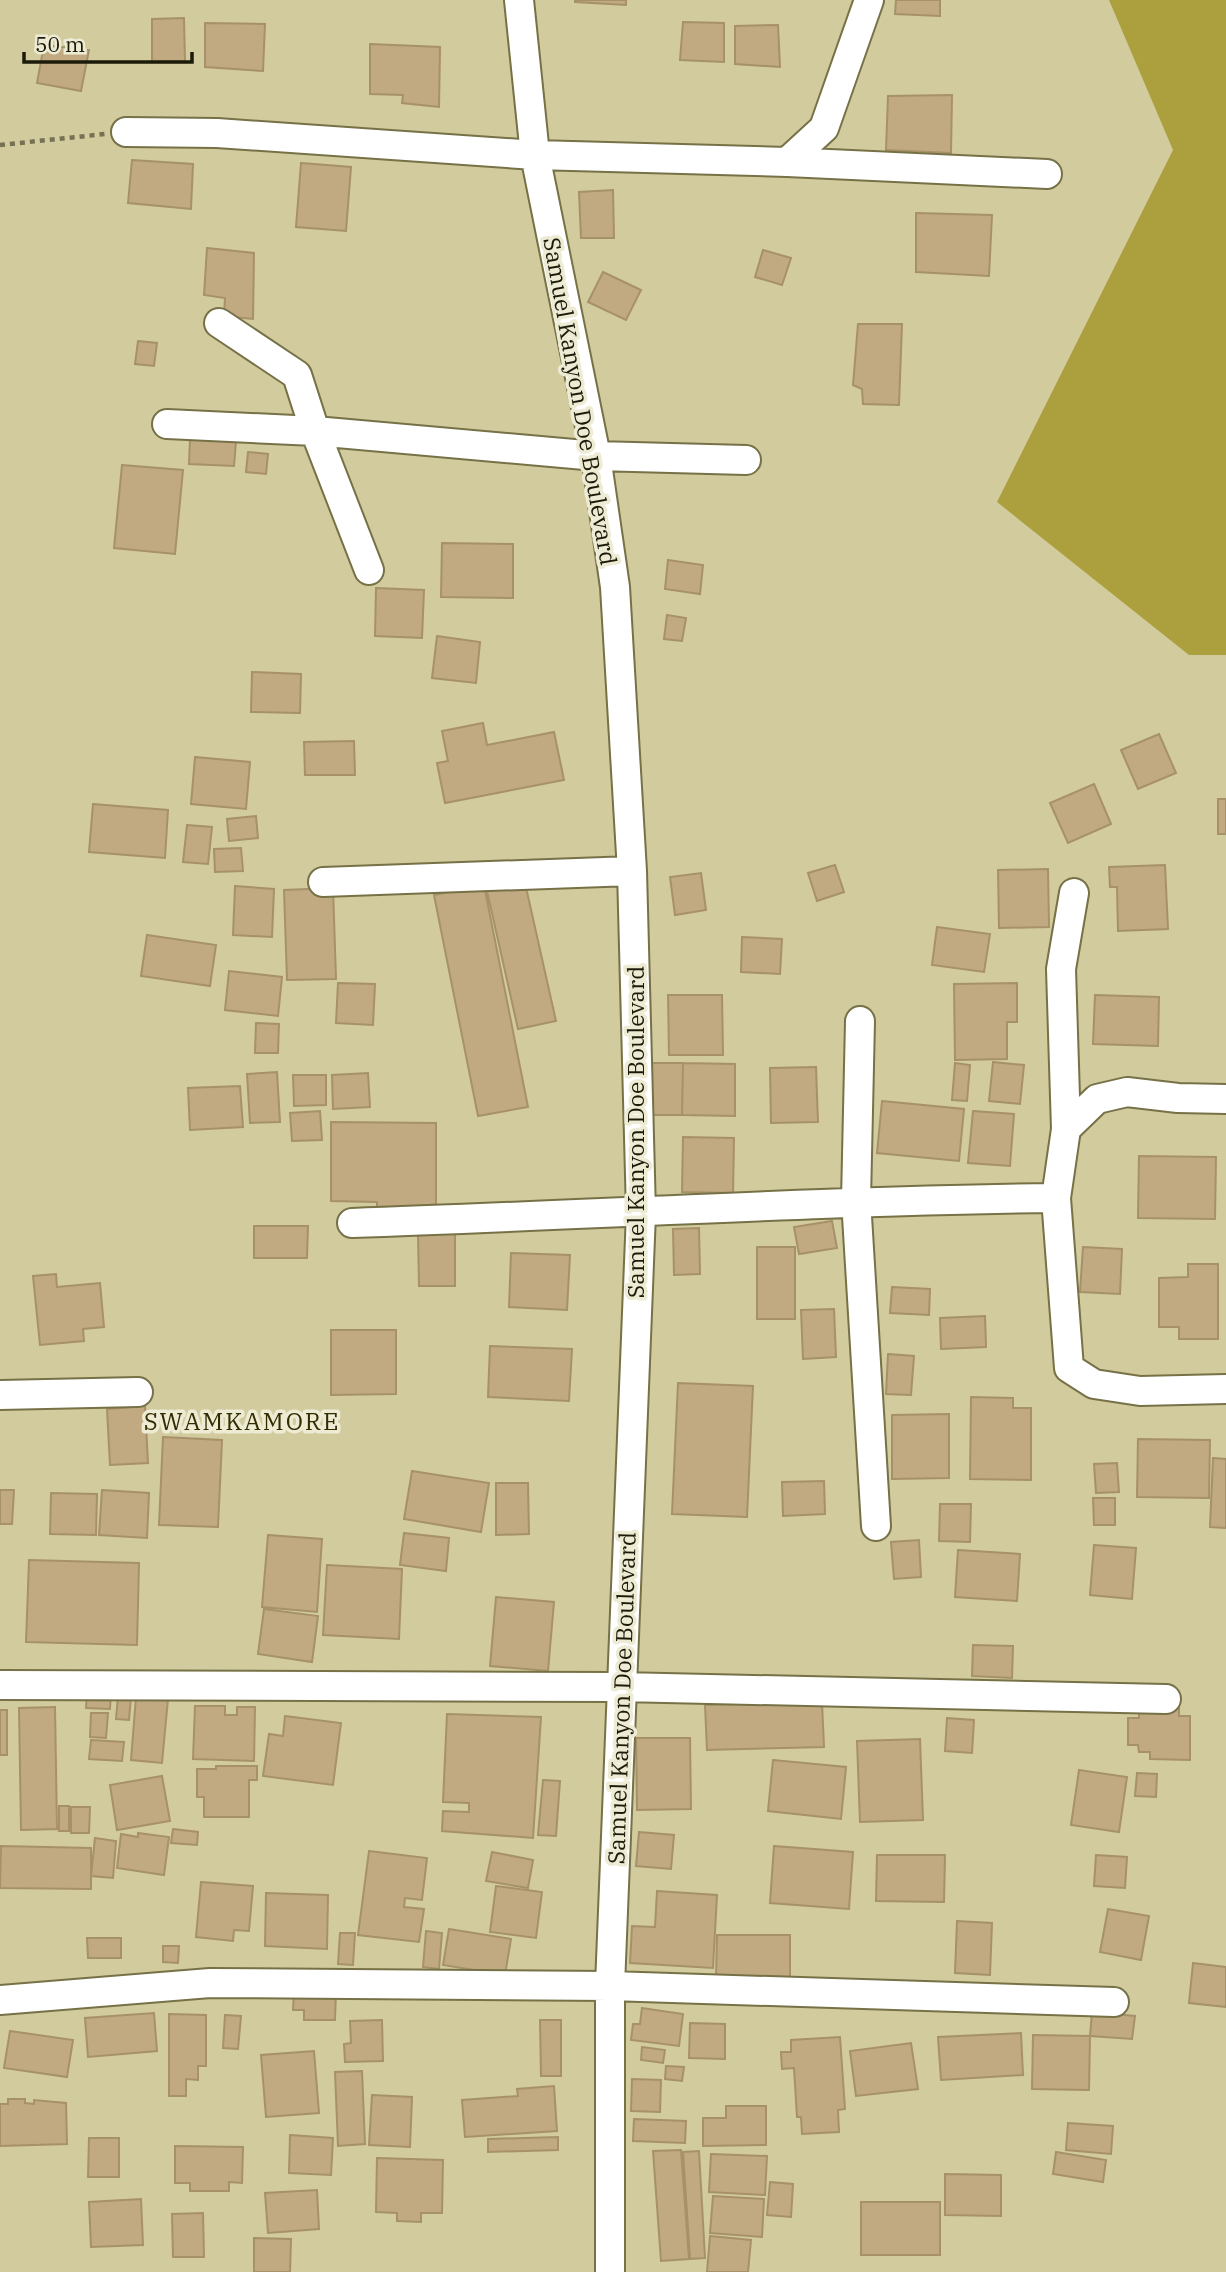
<svg xmlns="http://www.w3.org/2000/svg" width="1226" height="2272" viewBox="0 0 1226 2272" font-family="'IBM Plex Serif',serif">
	<rect width="100%" height="100%" fill="#d1cb9e"/>
	<!-- green -->
	<path fill="#aca03e" d="M1109,0H1226V655H1189L997,502L1173,150Z"/>
	<!-- building -->
	<path fill="#c1aa82" stroke="#a79169" stroke-width="2" d="M575,0H626V5L575,2Z
		M896,0H940V16L895,14Z
		M184,18L185,61L152,62V19Z
		M683,22L724,23V62L680,60Z
		M205,23L265,24L263,71L205,67Z
		M778,25L780,67L735,64V26Z
		M370,44L440,47L439,107L402,103L403,95L370,94Z
		M44,45L89,50L81,91L37,83Z
		M952,95L951,153L886,150L888,96Z
		M132,160L193,164L191,209L128,203Z
		M301,163L351,167L346,231L296,227Z
		M613,190L614,238H581L579,192Z
		M916,213L992,215L989,276L916,272Z
		M207,248L254,253L253,319L224,316L225,298L204,295Z
		M763,250L791,258L782,285L755,277Z
		M603,272L641,290L626,320L588,302Z
		M858,324H902L899,405L863,404L862,389L853,385Z
		M138,341L157,343L154,366L135,364Z
		M190,438L236,441L234,466L189,464Z
		M248,452L268,454L266,474L246,472Z
		M122,465L183,470L175,554L114,548Z
		M442,543L513,544V598L441,597Z
		M668,560L703,565L700,594L665,589Z
		M376,588L424,590L422,638L375,636Z
		M667,615L686,618L682,641L664,639Z
		M437,636L480,642L476,683L432,678Z
		M252,672L301,674L300,713L251,712Z
		M483,723L487,745L554,732L564,780L445,803L437,763L448,761L442,731Z
		M1159,734L1176,773L1138,789L1121,750Z
		M354,741L355,775H305L304,742Z
		M195,757L250,762L246,809L191,804Z
		M1094,784L1111,824L1068,843L1050,803Z
		M1218,799H1226V834H1218Z
		M93,804L168,810L165,858L89,852Z
		M256,816L258,838L229,841L227,819Z
		M187,825L212,827L208,864L183,862Z
		M241,848L243,871L215,872L214,849Z
		M835,865L844,892L817,901L808,873Z
		M1165,865L1168,929L1118,931L1117,887H1110L1109,867Z
		M1048,869L1049,927L999,928L998,870Z
		M701,873L706,910L675,915L670,877Z
		M525,883L556,1021L518,1029L487,891Z
		M484,885L528,1107L478,1116L434,895Z
		M235,886L274,889L272,937L233,935Z
		M333,888L336,979L287,980L284,890Z
		M937,927L990,934L984,972L932,965Z
		M147,935L216,945L210,986L141,976Z
		M742,937L782,939L780,974L741,972Z
		M229,971L282,977L278,1016L225,1010Z
		M338,983L375,984L373,1025L336,1023Z
		M1017,983V1022H1007V1059L955,1060L954,984Z
		M668,995H722L723,1055H669Z
		M1095,995L1159,997L1158,1046L1093,1044Z
		M256,1023L279,1024L278,1053H255Z
		M993,1062L1024,1065L1020,1104L989,1101Z
		M650,1063H683L682,1115H650Z
		M683,1063L735,1064V1116L682,1115Z
		M955,1063L970,1065L967,1101L952,1100Z
		M816,1067L818,1122L771,1123L770,1068Z
		M277,1072L280,1122L250,1123L247,1074Z
		M368,1073L370,1107L333,1109L332,1075Z
		M293,1075H326V1105L294,1106Z
		M240,1086L243,1127L190,1130L188,1088Z
		M882,1101L964,1109L959,1161L877,1153Z
		M320,1111L322,1140L292,1141L290,1113Z
		M973,1111L1014,1114L1010,1166L968,1163Z
		M331,1122L436,1123V1217L377,1216V1202L331,1201Z
		M683,1137L734,1138L733,1193L682,1192Z
		M1139,1156L1216,1157L1215,1219L1138,1218Z
		M832,1221L837,1248L799,1254L794,1227Z
		M254,1226H308L307,1258H254Z
		M699,1228L700,1274L674,1275L673,1229Z
		M418,1233H455V1286H419Z
		M757,1247H795V1319H757Z
		M1083,1247L1122,1249L1120,1294L1080,1292Z
		M511,1253L570,1255L567,1310L509,1307Z
		M1188,1264H1218V1339H1179V1327H1159V1278L1188,1277Z
		M56,1274L57,1287L100,1283L104,1327L83,1329L84,1341L40,1345L33,1276Z
		M892,1287L930,1289L929,1315L890,1313Z
		M834,1309L836,1357L803,1359L801,1310Z
		M985,1316L986,1347L941,1349L940,1318Z
		M331,1330H396V1394L331,1395Z
		M490,1346L572,1349L569,1401L488,1397Z
		M888,1354L914,1356L911,1395L886,1394Z
		M678,1383L753,1386L747,1517L672,1514Z
		M971,1397L1013,1398V1408H1031V1480L970,1479Z
		M145,1406L148,1463L110,1465L107,1409Z
		M949,1414V1478L892,1479V1415Z
		M163,1437L222,1440L218,1527L159,1525Z
		M1138,1439L1210,1440L1209,1498L1137,1497Z
		M1213,1458L1226,1459V1528L1210,1527Z
		M1117,1463L1119,1492L1096,1493L1094,1464Z
		M412,1471L489,1483L481,1532L404,1519Z
		M824,1481L825,1514L783,1516L782,1482Z
		M496,1483H528L529,1534L496,1535Z
		M0,1490H14L12,1524H0Z
		M102,1490L149,1493L147,1538L99,1535Z
		M51,1493L97,1494L96,1535L50,1534Z
		M1093,1498H1115V1525H1094Z
		M940,1504H971L970,1542L939,1541Z
		M404,1533L449,1538L446,1571L400,1565Z
		M268,1535L322,1539L317,1612L262,1607Z
		M919,1540L921,1577L894,1579L891,1542Z
		M1094,1545L1136,1548L1132,1599L1090,1595Z
		M958,1550L1020,1554L1017,1601L955,1597Z
		M29,1560L139,1563L137,1645L26,1642Z
		M327,1565L402,1569L399,1639L323,1635Z
		M496,1597L554,1602L548,1671L490,1666Z
		M264,1609L318,1616L312,1662L258,1654Z
		M973,1645L1013,1646L1012,1678L972,1676Z
		M87,1693L111,1694L110,1709L86,1708Z
		M118,1696L131,1697L129,1720L116,1719Z
		M136,1697L168,1699L162,1763L131,1760Z
		M822,1702L824,1747L707,1750L705,1705Z
		M195,1706H225V1715H237V1707H255L254,1761L193,1759Z
		M55,1707L57,1829L21,1830L19,1708Z
		M1139,1708H1179V1716H1190V1760L1150,1759V1752H1139L1138,1745H1128V1718H1139Z
		M0,1710H7V1755H0Z
		M91,1713H108L106,1738L90,1737Z
		M447,1714L541,1717L533,1838L442,1831L443,1811L469,1812V1803L443,1802Z
		M285,1716L341,1723L333,1785L263,1776L269,1734L283,1736Z
		M947,1718L974,1720L972,1753L945,1751Z
		M636,1738H690L691,1809L637,1810Z
		M920,1739L923,1820L860,1822L857,1741Z
		M91,1740L124,1742L122,1761L89,1759Z
		M773,1760L846,1767L841,1819L768,1811Z
		M216,1766H257V1780H249V1817H204V1797H197V1769H216Z
		M1079,1770L1127,1777L1119,1832L1071,1825Z
		M1137,1773L1157,1774L1156,1797L1135,1796Z
		M162,1776L170,1821L117,1830L110,1785Z
		M543,1780L560,1781L556,1836L538,1835Z
		M59,1806H69V1831H59Z
		M71,1807H90L89,1833H71Z
		M173,1829L198,1832L197,1845L171,1843Z
		M639,1832L674,1835L671,1869L636,1866Z
		M138,1833L169,1837L164,1875L117,1868L121,1834L138,1837Z
		M95,1838L116,1841L113,1878L91,1876Z
		M1,1846L91,1848V1889L0,1888Z
		M774,1846L853,1852L849,1909L770,1903Z
		M369,1851L427,1858L422,1900L405,1898L404,1907L424,1909L419,1942L358,1935Z
		M492,1852L533,1860L528,1888L486,1881Z
		M877,1855H945L944,1902L876,1901Z
		M1096,1855L1127,1857L1125,1888L1094,1886Z
		M201,1882L253,1886L249,1931L234,1930L233,1941L196,1937Z
		M496,1886L542,1892L536,1938L490,1932Z
		M657,1891L717,1895L713,1968L630,1963L632,1926L655,1927Z
		M266,1893L328,1895L327,1949L265,1946Z
		M1108,1909L1149,1916L1141,1960L1100,1952Z
		M957,1921L992,1923L990,1975L955,1973Z
		M449,1929L511,1939L505,1975L443,1965Z
		M426,1931L442,1933L439,1969L423,1967Z
		M340,1933H355L353,1965L338,1964Z
		M717,1935H790V1978H716Z
		M87,1938H121V1958H88Z
		M163,1946H179L178,1963L163,1962Z
		M1193,1963L1226,1967V2007L1189,2003Z
		M294,1990L336,1991L335,2020H304V2010H293Z
		M642,2008L683,2014L679,2046L631,2040L633,2024H640Z
		M1092,2012L1135,2016L1132,2039L1090,2036Z
		M154,2013L157,2051L88,2057L85,2018Z
		M169,2014L206,2015V2066H198V2080L186,2079V2096H169Z
		M225,2015L241,2016L238,2049L223,2048Z
		M382,2020L383,2061L345,2062L344,2044L351,2043L350,2021Z
		M540,2020H561V2076H541Z
		M690,2023L725,2024V2059L689,2058Z
		M10,2031L73,2040L67,2077L4,2068Z
		M1021,2033L1023,2075L941,2080L938,2037Z
		M1033,2035L1090,2036L1089,2090L1032,2089Z
		M840,2037L845,2109L838,2110L839,2132L802,2134L801,2117H797L794,2068L782,2069L781,2052H791V2040Z
		M911,2043L918,2089L856,2096L850,2051Z
		M642,2047L665,2050L663,2063L641,2060Z
		M314,2051L319,2113L266,2117L261,2055Z
		M666,2066L684,2067L682,2081L665,2079Z
		M362,2071L365,2144L338,2146L335,2072Z
		M632,2079L661,2080L660,2112L631,2111Z
		M554,2086L557,2131L465,2137L462,2100L518,2096L517,2089Z
		M372,2095L412,2097L410,2147L369,2145Z
		M8,2099H25V2103L34,2104V2100L66,2103L67,2144L0,2146V2104H8Z
		M726,2106H766V2145L703,2146V2118H726Z
		M634,2119L686,2121L685,2143L633,2141Z
		M1068,2123L1113,2126L1111,2154L1066,2150Z
		M290,2135L333,2138L331,2175L289,2173Z
		M558,2137V2150L488,2152V2139Z
		M89,2138H119V2177H88Z
		M175,2146L243,2147L242,2183L229,2182V2191H190V2183H175Z
		M681,2150L689,2259L661,2261L653,2151Z
		M699,2151L705,2258L690,2259L683,2152Z
		M1056,2152L1106,2160L1103,2182L1053,2174Z
		M711,2154L767,2156L765,2195L709,2192Z
		M377,2158L443,2160L442,2213H421V2222L397,2221V2213L376,2212Z
		M945,2174L1001,2175V2216L945,2215Z
		M770,2182L793,2184L791,2217L767,2215Z
		M317,2190L319,2229L268,2233L265,2193Z
		M713,2196L764,2199L762,2237L710,2233Z
		M141,2199L143,2245L91,2247L89,2202Z
		M861,2202H940V2255H861Z
		M203,2213L204,2257H173L172,2214Z
		M710,2236L751,2240L748,2272H707Z
		M254,2238L291,2239L290,2272H254Z"/>
	<g fill="none" stroke-linecap="round" stroke-linejoin="round">
		<defs>
			<path id="minor" d="M519,0L535,155L596,456L615,587L632,871L641,1213L610,1986V2272
				M126,132L217,133L535,155L787,162L1047,174
				M787,162L824,128L869,0
				M219,323L297,375L315,431L369,570
				M167,424L315,431L596,456L746,460
				M323,882L632,871
				M860,1021L856,1200L876,1526
				M1226,1099L1178,1098L1127,1092L1097,1099L1066,1129L1056,1198L1069,1368L1094,1384L1140,1391L1226,1389
				M1066,1129L1061,969L1074,893
				M352,1223C587,1215 821,1201 1056,1198
				M0,1395L138,1392
				M0,1685L621,1687L1166,1699
				M0,2000L210,1983L610,1986L1114,2002"/>
		</defs>
		<!-- minor casing -->
		<use href="#minor" stroke="#767146" stroke-width="32"/>
		<!-- path -->
		<path stroke="#757152" stroke-width="4.5" stroke-dasharray="5 5" stroke-linecap="butt" d="M0,145L105,134"/>
		<!-- minor -->
		<use href="#minor" stroke="#fff" stroke-width="28"/>
	</g>
	<g text-anchor="middle" dominant-baseline="central" stroke-width="7" stroke-linejoin="round" paint-order="stroke">
		<!-- street labels -->
		<g font-size="23" fill="#1c1a08" stroke="#edebd4">
			<text transform="translate(581 401) rotate(80)">Samuel Kanyon Doe Boulevard</text>
			<text transform="translate(635 1132) rotate(-90)">Samuel Kanyon Doe Boulevard</text>
			<text transform="translate(621 1698) rotate(-88)">Samuel Kanyon Doe Boulevard</text>
		</g>
		<!-- neighbourhood labels -->
		<g font-size="24" letter-spacing="2" fill="#322c00" stroke="#edebd4">
			<text x="242" y="1421">SWAMKAMORE</text>
		</g>
	</g>
	<!-- scale -->
	<path d="M24 52v10h168v-10" fill="none" stroke="#1c1a08" stroke-width="3.5"/>
	<text x="35" y="52" font-size="21" fill="#1c1a08" stroke="#edebd4" stroke-width="5" paint-order="stroke">50 m</text>
</svg>
